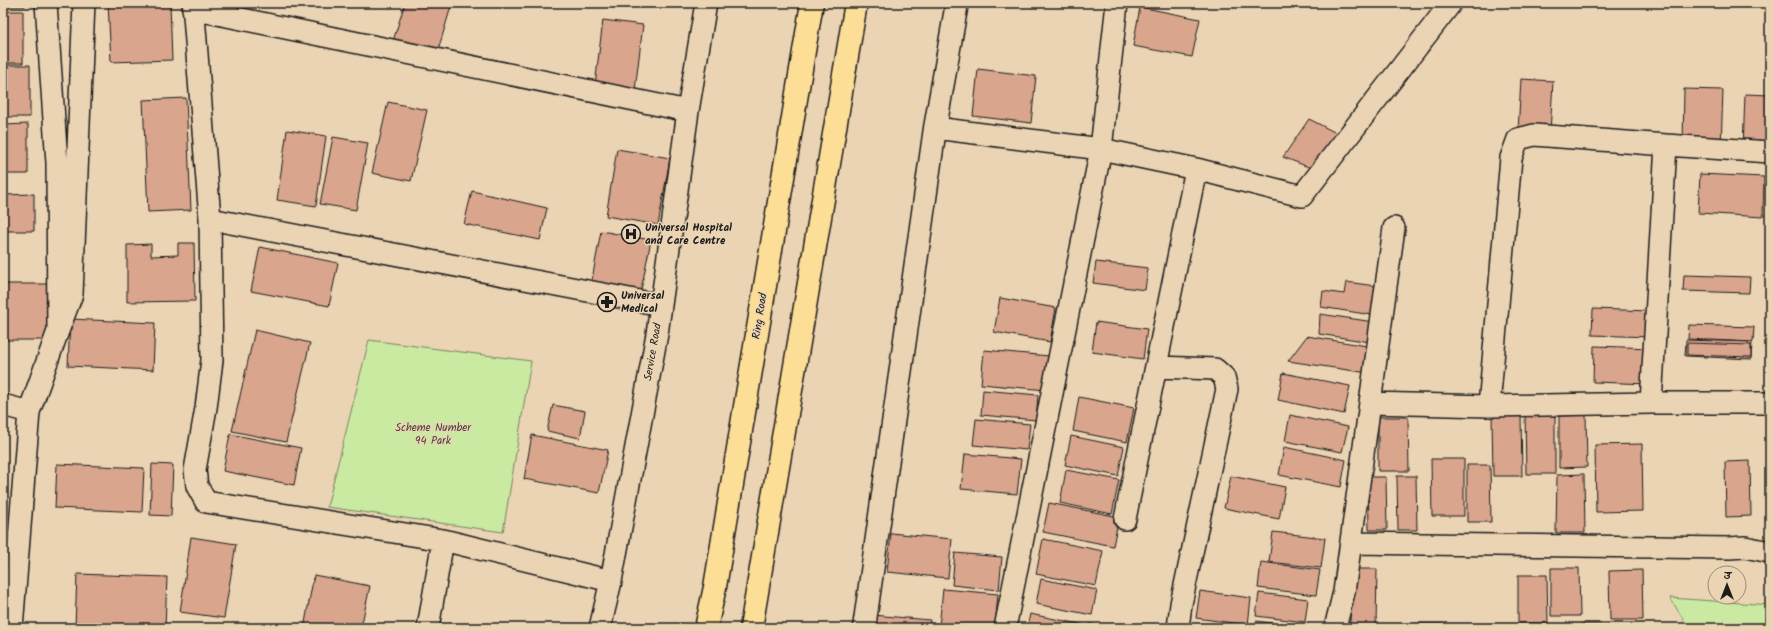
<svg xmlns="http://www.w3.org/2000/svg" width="1773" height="631" viewBox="0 0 1773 631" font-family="Kalam,'Playpen Sans Deva',sans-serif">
	<rect width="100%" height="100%" fill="#ebd4b3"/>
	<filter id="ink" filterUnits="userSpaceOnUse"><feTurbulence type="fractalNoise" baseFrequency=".025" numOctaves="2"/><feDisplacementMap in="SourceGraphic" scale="8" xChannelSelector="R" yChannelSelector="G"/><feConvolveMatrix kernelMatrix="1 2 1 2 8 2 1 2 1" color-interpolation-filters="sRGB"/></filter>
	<g filter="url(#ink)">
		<!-- green -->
		<path fill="#caeaa2" stroke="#73835f" d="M369,340L531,361L503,532L327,507Z
			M1670,598L1770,605V628H1689Z"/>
		<!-- building -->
		<path fill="#d9a58d" stroke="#1c1c1c" d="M3,3H25V6H3Z
			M108,3H170L172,60L111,62Z
			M405,3H452L437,54L393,41Z
			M1140,7L1200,19L1192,57L1133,46Z
			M3,11H23V63H3Z
			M603,20L643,25L635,90L595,85Z
			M3,65H30V117H3Z
			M978,69L1036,76L1031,123L973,116Z
			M1521,79L1553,81L1550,133L1518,132Z
			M1684,89L1723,90L1721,147L1683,146Z
			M1745,94L1770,95V150L1743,149Z
			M186,98L191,210L148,212L143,100Z
			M388,102L427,110L411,181L372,173Z
			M1309,119L1340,135L1316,170L1283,157Z
			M28,124V174H3V125Z
			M287,130L326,136L316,206L277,200Z
			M333,137L368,143L356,210L320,204Z
			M617,149L670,158L658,225L606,216Z
			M1700,174L1764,177L1763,217L1698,213Z
			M472,191L547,208L540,240L464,224Z
			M34,194V231H3V195Z
			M601,231L651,240L640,295L591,285Z
			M178,243H194L195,301L127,302V245L151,244V256L178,255Z
			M260,247L338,263L329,306L251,291Z
			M1096,262L1148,268L1145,290L1093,283Z
			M1684,275L1750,277L1749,293L1683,291Z
			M1346,282L1376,286L1372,315L1321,307L1323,291L1344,294Z
			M3,284H49L50,340H3Z
			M1000,298L1056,308L1050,342L994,332Z
			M1593,309L1651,311V337L1592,335Z
			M1320,314L1374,322L1370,342L1319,334Z
			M70,319L155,323L153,370L68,366Z
			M1096,322L1147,329L1143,359L1092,352Z
			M1689,325L1754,327L1753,342L1688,339Z
			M255,330L310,343L286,442L232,431Z
			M1307,336L1373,347L1368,373L1288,361Z
			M1686,340L1752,342L1751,359L1685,356Z
			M1687,343L1751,345V357L1687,355Z
			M1594,346L1652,348L1650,384L1593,382Z
			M984,350L1049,356L1046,390L981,384Z
			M1283,373L1350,386L1344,414L1278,400Z
			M983,390L1038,395L1036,420L981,415Z
			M1079,397L1134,408L1127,442L1073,431Z
			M553,405L585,411L580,438L547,431Z
			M1525,414H1555V474H1526Z
			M1290,415L1348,427L1342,452L1285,441Z
			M1586,415L1587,467L1559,468V416Z
			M1492,416H1521L1522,476H1493Z
			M1378,417H1408L1409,471H1378Z
			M976,419L1030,424L1027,450L973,445Z
			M230,434L301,448L294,485L223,471Z
			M532,435L608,450L599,493L524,479Z
			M1071,436L1124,447L1118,476L1065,465Z
			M1642,444L1643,511L1596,512L1595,445Z
			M1284,447L1346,460L1341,487L1279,475Z
			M965,454L1021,459L1017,494L961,489Z
			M1431,459H1464V516H1432Z
			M1750,461L1751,516L1726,517L1725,462Z
			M57,464L144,468L142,512L55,508Z
			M152,464L173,465L171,516L150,515Z
			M1467,465H1490L1491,522H1467Z
			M1066,470L1119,480L1112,514L1060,503Z
			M1584,474L1585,533H1556L1557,475Z
			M1231,476L1285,487L1279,519L1224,508Z
			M1397,476H1416L1417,530H1398Z
			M1368,477H1386L1387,530H1369Z
			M1049,503L1119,517L1113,546L1043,532Z
			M1273,532L1325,538L1321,568L1269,562Z
			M891,533L952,539L948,578L887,572Z
			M191,537L236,544L224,618L180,612Z
			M1043,539L1103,551L1096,586L1036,574Z
			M955,553L1002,557L999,590L952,585Z
			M1261,562L1320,570L1316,595L1258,588Z
			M1551,568H1579L1580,616H1551Z
			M1351,569H1377L1376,628H1350Z
			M1642,570L1643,620H1610L1609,571Z
			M77,574L167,577L165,628L75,627Z
			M314,575L370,586L361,628H304Z
			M1518,575H1547L1548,623H1518Z
			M1041,579L1097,590L1092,615L1036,604Z
			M943,589L998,594L995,628L939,627Z
			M1200,591L1251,598L1248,625L1196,618Z
			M1259,593L1308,599L1305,622L1256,616Z
			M1030,614L1085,625V628H1027Z
			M873,615L930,620L929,628H872Z
			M1256,621L1305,627L1304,628H1255Z
			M1090,624L1107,628H1089Z
			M1195,624L1230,628H1194Z
			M1414,624H1443V628H1414Z
			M1581,624H1608V628H1581Z
			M199,625L213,628H198Z
			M1447,627H1471V628H1447Z
			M1555,627H1578V628H1555Z
			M1614,627H1643V628H1614Z"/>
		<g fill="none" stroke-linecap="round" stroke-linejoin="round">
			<defs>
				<path id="street" d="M46,3L57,163L58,331L72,294L84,3
					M193,3L210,219L661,305
					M1117,3L1101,149L1196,169L1302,196L1451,3
					M193,9L688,111
					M935,128L1101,149L1005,628
					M1666,145L1770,152
					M210,219L212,360L206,408L195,470L197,486L206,502L443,540L611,581
					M1157,367L1215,369L1224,377L1227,389L1181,604L1178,628
					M1370,403L1394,228
					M3,405L29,412
					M1489,406L1511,158L1518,139L1534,135L1666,145L1651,403
					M1125,519L1196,169
					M1351,543L1729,548L1745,547L1770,552
					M12,628L29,412L58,331
					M428,628L443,540
					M600,628L611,581L657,334L688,111L706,3
					M1335,628L1344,592L1370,403L1489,406L1651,403H1770"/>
				<path id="secondary" d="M864,628L935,128L957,3"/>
				<path id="primary" d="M706,628L715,587L812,3
					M751,628L856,3"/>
			</defs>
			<!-- street casing -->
			<use href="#street" stroke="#1c1c1c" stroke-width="24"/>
			<!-- secondary casing -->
			<use href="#secondary" stroke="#1c1c1c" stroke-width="25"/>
			<!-- primary casing -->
			<use href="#primary" stroke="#1c1c1c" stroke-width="25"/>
			<!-- street -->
			<use href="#street" stroke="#ebd4b3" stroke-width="21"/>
			<!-- secondary -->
			<use href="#secondary" stroke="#ebd4b3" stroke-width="22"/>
			<!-- primary -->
			<use href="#primary" stroke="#fdde96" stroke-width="22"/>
		</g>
	</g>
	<!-- icons -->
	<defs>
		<symbol id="hospital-ring" viewBox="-11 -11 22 22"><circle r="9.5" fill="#ebd4b3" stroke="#1c1c1c" stroke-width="1.5"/><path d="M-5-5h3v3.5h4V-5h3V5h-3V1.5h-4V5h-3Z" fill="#1c1c1c"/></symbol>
		<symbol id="pharmacy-ring" viewBox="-11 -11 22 22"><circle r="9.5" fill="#ebd4b3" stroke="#1c1c1c" stroke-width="1.5"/><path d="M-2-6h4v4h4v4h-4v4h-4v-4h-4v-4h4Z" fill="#1c1c1c"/></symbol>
	</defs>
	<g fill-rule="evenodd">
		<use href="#hospital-ring" x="620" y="223" width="22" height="22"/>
		<use href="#pharmacy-ring" x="596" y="291" width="22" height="22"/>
	</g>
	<g text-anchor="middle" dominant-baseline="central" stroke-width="3" stroke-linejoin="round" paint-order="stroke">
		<!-- poi labels -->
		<g font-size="11" font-weight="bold" fill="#1c1c1c" stroke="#ebd4b3" text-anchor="start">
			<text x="645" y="228">Universal Hospital<tspan x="645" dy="13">and Care Centre</tspan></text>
			<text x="621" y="296">Universal<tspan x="621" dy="13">Medical</tspan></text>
		</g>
		<!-- street labels -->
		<g font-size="11" fill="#1c1c1c" stroke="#ebd4b3">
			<text transform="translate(760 316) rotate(-81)">Ring Road</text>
			<text transform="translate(653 352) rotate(-80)">Service Road</text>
		</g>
		<!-- park labels -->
		<g font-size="11" fill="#3f4537" stroke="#ebd4b3">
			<text x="433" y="428">Scheme Number<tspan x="433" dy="13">94 Park</tspan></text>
		</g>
	</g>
	<!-- margin -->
	<rect width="1773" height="631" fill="none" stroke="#ebd4b3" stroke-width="16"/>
	<rect x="8" y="8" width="1757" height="615" fill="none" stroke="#1c1c1c" stroke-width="1.5" filter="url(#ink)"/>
	<!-- north arrow -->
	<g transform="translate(1727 585)"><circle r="19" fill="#ebd4b3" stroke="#988a77"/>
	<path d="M0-3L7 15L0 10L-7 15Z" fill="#1c1c1c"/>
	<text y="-6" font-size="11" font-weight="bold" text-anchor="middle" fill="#1c1c1c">उ</text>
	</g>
</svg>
